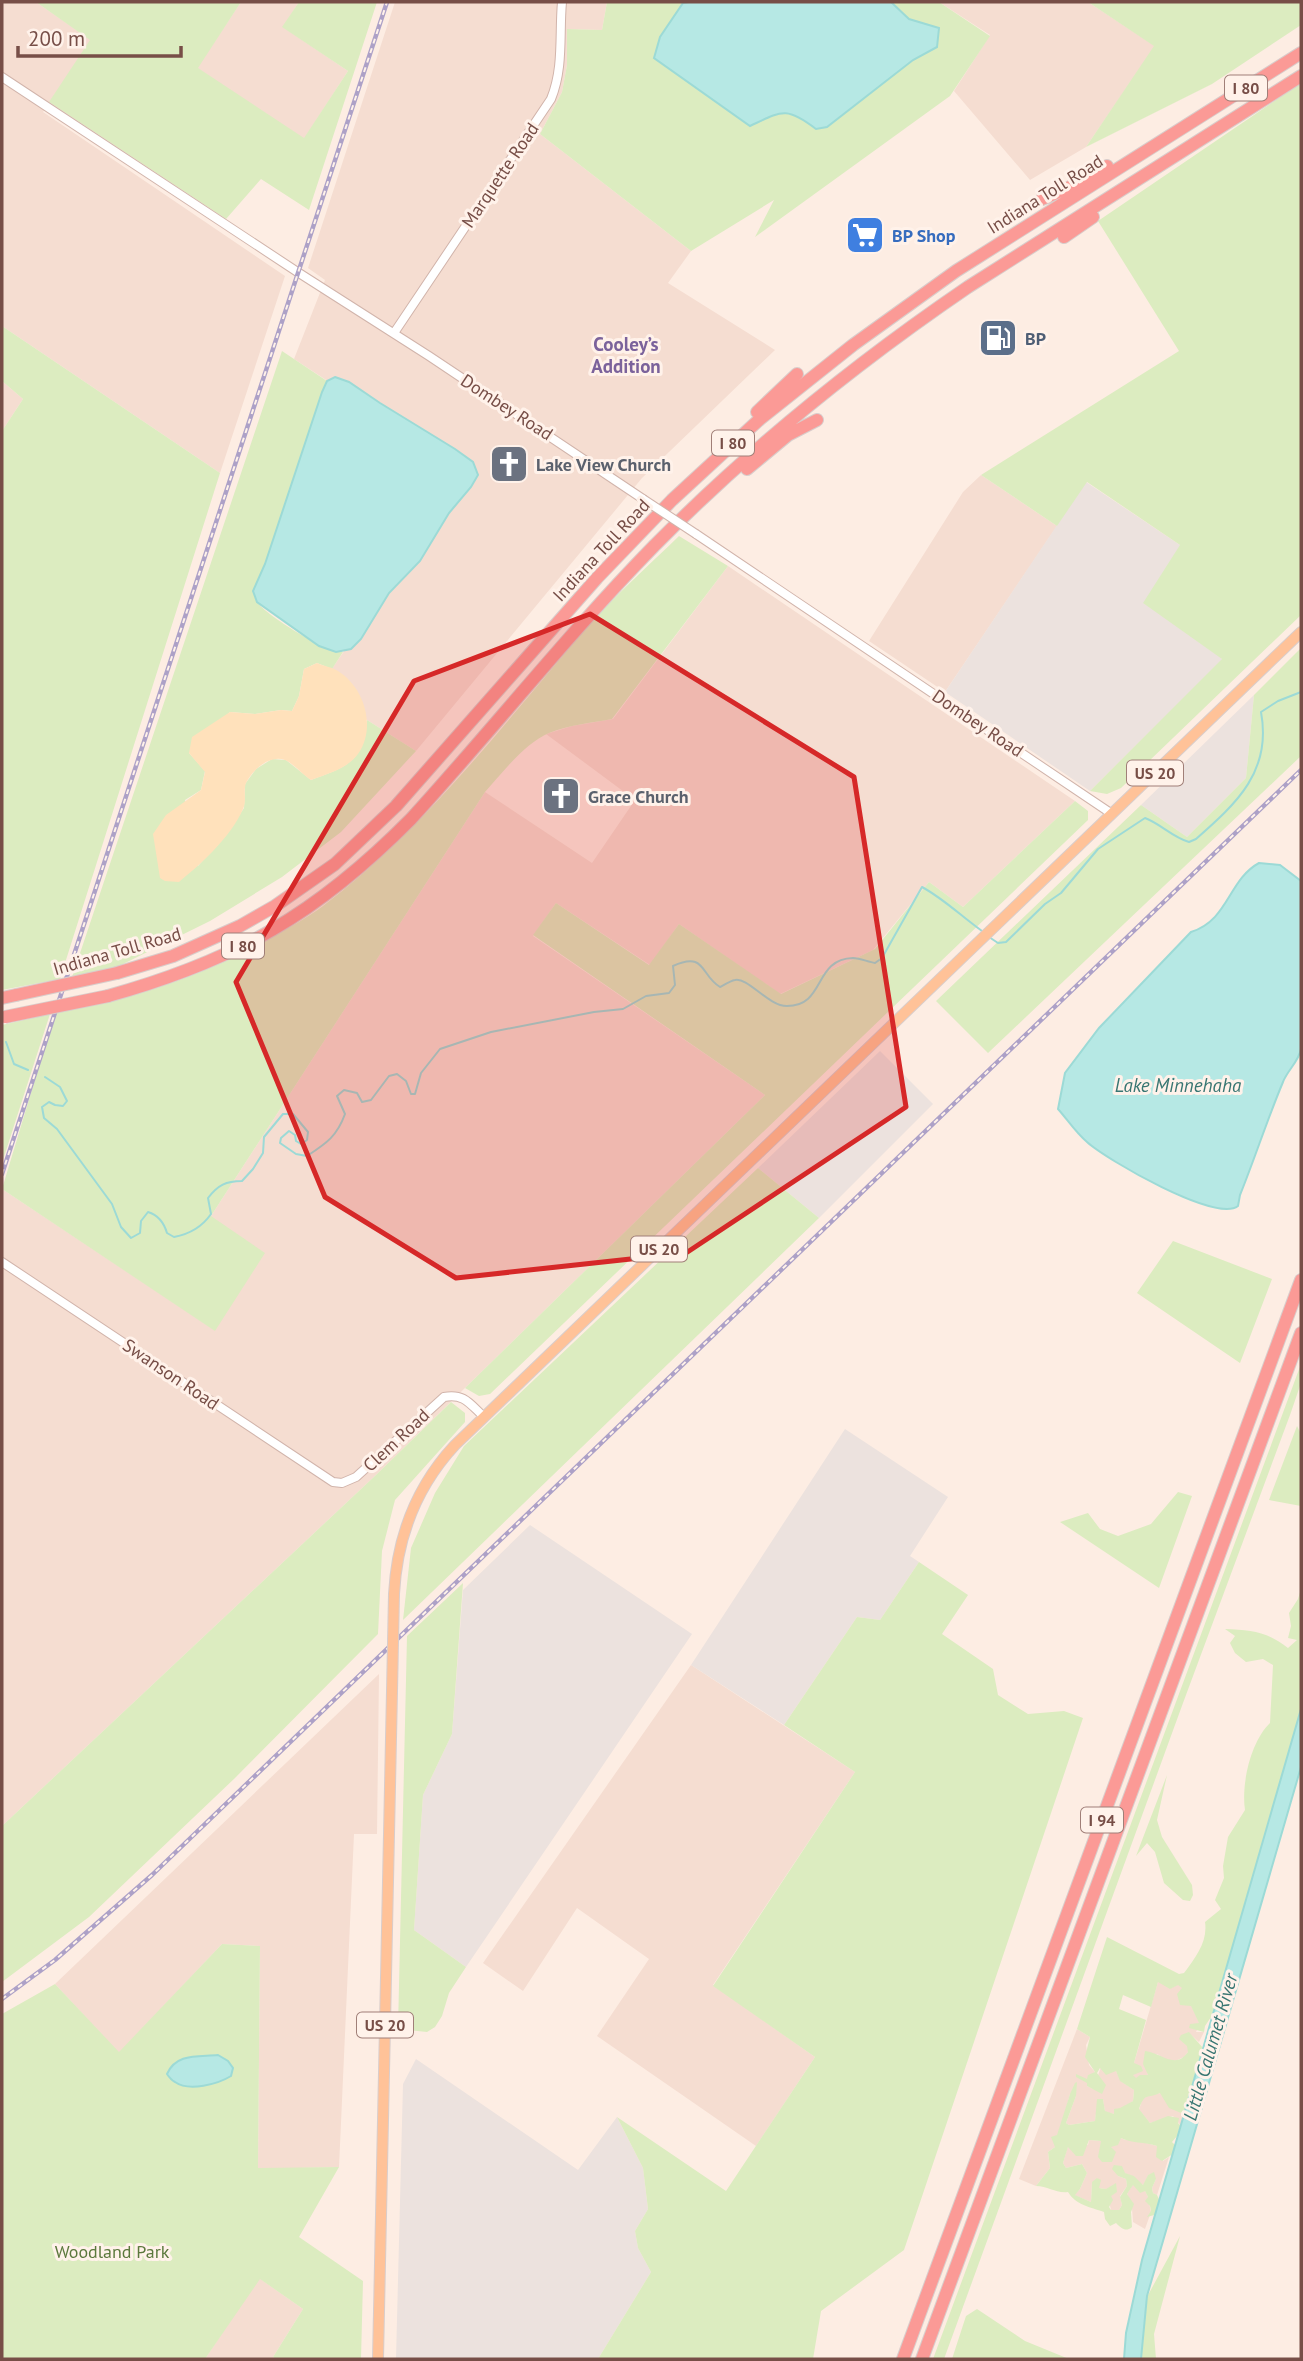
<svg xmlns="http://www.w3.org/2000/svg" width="1303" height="2361" viewBox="0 0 1303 2361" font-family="'PT Sans',sans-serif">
	<rect width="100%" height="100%" fill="#fdede3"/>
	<!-- residential -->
	<path fill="#f5ddd1" d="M2,2H36L91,40L43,112L285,276L220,473L2,326Z
		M241,2H299L283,27L348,71L304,139L197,68Z
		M395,2H607L602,30L567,29V65L562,92L540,134L691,251L668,283L775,350L642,478L416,751L318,689L467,472L294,359L325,280L308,268Z
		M939,2H1088L1155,46L1086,147L1030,180L954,91L990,35Z
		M2,381L23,399L2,431Z
		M981,475L1057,526L945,692L869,641L963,492Z
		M728,566L1075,801L963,907L929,882L873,950L780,994L679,924L650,965L556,903L533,936L765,1095L377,1474L2,1826V1189L215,1330L211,1216L485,792L592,863L635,800L546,734L572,726L613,719Z
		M691,1665L855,1772L713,1985L815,2057L756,2146L597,2036L649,1959L577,1908L523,1991L483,1963Z
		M379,1674L377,1834H354L339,2167L258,2169L260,1946L222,1944L119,2053L55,1984Z
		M1158,1982L1179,1985L1183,1988L1200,2024L1196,2032H1204L1199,2042L1189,2033L1188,2052L1184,2057L1175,2061H1168L1157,2054L1146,2068L1148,2075L1136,2079L1132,2075L1134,2063Z
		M1077,2029L1090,2037L1086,2045L1089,2065L1095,2072L1088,2080L1087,2086L1093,2089L1101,2067L1116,2071L1121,2081L1134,2090L1133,2101L1114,2114L1105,2112L1103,2099H1098L1095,2121L1069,2125L1066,2123L1076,2096L1070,2094L1055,2147L1048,2152L1050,2168L1036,2186L1019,2179Z
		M1161,2093L1181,2113L1186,2108L1181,2126L1173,2116L1150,2123L1139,2110L1142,2100L1148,2095Z
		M1121,2138L1125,2140H1135L1157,2146L1163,2161L1169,2157L1157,2195L1153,2193L1152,2188L1156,2179L1143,2185L1125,2173H1117L1118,2176L1126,2179L1127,2186L1120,2196L1122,2205L1119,2210H1111L1106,2189L1099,2188L1092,2182L1091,2202L1074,2195L1080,2189L1087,2173L1082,2164L1066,2168L1063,2163L1068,2146L1088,2145L1089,2140L1101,2141L1110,2147Z
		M1133,2184L1137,2188L1145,2191L1148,2197L1151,2212L1145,2229L1133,2222L1132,2208L1127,2194Z
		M259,2278L303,2309L273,2357L276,2359H205Z"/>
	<!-- industrial -->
	<path fill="#ece2de" d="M1086,482L1180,545L1222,660L1090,791L945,692Z
		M1254,695L1246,778L1187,837L1141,805Z
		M880,1051L933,1104L819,1218L758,1168Z
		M845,1429L948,1497L910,1556L919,1562L880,1620L857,1617L784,1725L691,1665Z
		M530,1525L692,1634L466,1967L414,1930L423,1795L452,1734L463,1590Z
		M416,2059L578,2170L617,2117L643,2168L648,2209L635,2231L638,2248L651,2272L598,2359H396L403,2084Z"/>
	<!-- green -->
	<path fill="#dcecc0" d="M36,2H241L198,68L304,138L348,71L282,27L299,2H377L309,210L261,179L226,219L49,102L90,40Z
		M607,2H689L683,4L750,126C782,111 786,106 816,129L913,60L937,47L939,28L909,19L891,2H939L990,36L950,96L755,237L774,200L691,251L540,134L562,92L567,65V29L602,30Z
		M1088,2H1301V25L1212,84L1086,147L1154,46Z
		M1301,83V615L1121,788L1107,794L1090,791L1222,659L1143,603L1180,545L1087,482L1057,526L981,475L1179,351L1098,221Z
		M2,326L220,473L60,979L2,990V431L23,399L2,381Z
		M282,351L327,381L265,564L253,591C254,595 255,599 257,602C267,616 327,653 343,652L332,669L317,663L304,669L299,696L292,711L281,710L255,714L230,712L189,753L205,771L201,790L185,800L198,866L227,833L244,808L245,784L256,769L272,759L286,760L311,780C348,766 362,763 367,720L416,751L341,832L282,877L210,921L117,967L72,977Z
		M679,536L728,566L612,719C591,723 569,725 549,733C525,743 502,773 485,792L211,1216L265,1253L215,1331L2,1189L55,1013C134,998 198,978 269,939C287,929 307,918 323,906C426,828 505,722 589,625C617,594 649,565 679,536Z
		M1301,648V756L988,1053L936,1001L1141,805L1187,837L1246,778L1254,695Z
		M1075,801L1088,811V820L490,1394L479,1396L465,1388L765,1095L533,935L556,903L649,965L679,924L781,994L875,949L929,882L963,907Z
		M50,1014L2,1163V1025Z
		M758,1168L819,1218L403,1620L411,1548L435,1493L464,1446Z
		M1173,1241L1272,1279L1240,1363L1137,1293Z
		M1301,1364V1383L1290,1415L1183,1703L944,2359H933Z
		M451,1402L465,1413V1422L395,1500L382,1551L378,1634L235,1778L89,1917L2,1982V1826L377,1474Z
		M1297,1426L1301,1434V1506L1269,1500Z
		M1178,1492L1192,1496L1159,1588L1060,1522L1088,1513L1100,1529L1118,1536L1151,1524Z
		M919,1562L968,1595L942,1634L993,1669L998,1695L1028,1714L1064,1711L1083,1718L904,2250L821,2311L813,2359H598L651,2272L638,2248L635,2231L648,2209L643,2168L617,2117L726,2191L815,2057L713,1986L855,1772L784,1725L857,1617L880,1620Z
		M463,1583L452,1734L423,1795L414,1930L466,1967L449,1993L442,2016L435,2027L427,2032L398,2029L407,1636Z
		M1301,1589V1709L1213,2014L1205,2026L1204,2032L1189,2028L1190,2024L1199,2023L1191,2006L1180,2005L1177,1994L1182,1988L1178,1985L1170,1989L1158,1982L1151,2007L1123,1995L1119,2009L1146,2020L1134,2063L1141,2066L1143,2071L1133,2075L1136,2078L1140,2075H1148L1143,2064L1145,2051C1162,2053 1175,2070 1188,2052L1187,2046L1179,2039L1181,2035L1189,2032L1203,2048L1186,2108L1181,2113L1169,2108L1160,2093C1147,2099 1145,2092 1139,2109L1150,2123L1168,2116L1179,2118L1178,2123L1181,2126L1178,2135L1172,2142L1175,2145L1173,2154L1162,2161L1156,2157L1157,2146C1146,2142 1129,2143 1121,2138L1118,2145L1111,2147L1116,2152L1112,2162H1102L1098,2157L1101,2141L1089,2140L1083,2156H1076L1068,2147L1063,2163L1066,2168L1082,2164L1087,2173L1080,2189L1075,2195L1091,2202L1092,2182L1097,2178L1101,2180L1099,2188L1106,2189L1116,2183L1117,2192L1111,2196L1113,2200L1109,2207L1111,2210H1119L1122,2205L1120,2197L1127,2186L1126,2179L1118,2176L1112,2169L1114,2165L1122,2166L1125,2173L1134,2176L1143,2185L1148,2175L1154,2172L1156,2179L1152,2188L1153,2193L1157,2195L1165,2212L1147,2217L1151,2211L1150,2206L1145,2201L1148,2197L1145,2191L1140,2193L1133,2185L1127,2194L1134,2204L1131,2212L1132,2227C1126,2232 1122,2229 1116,2223L1110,2226L1105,2219L1104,2212C1090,2207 1076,2205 1068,2192C1057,2194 1048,2186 1036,2186L1050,2168L1048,2152L1055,2147L1051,2137L1057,2135L1070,2094L1075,2083L1077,2082L1076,2096L1066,2123L1069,2125L1095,2121L1097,2099H1103L1105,2111L1114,2114V2109L1120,2108L1133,2101L1134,2090L1120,2081L1116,2071L1106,2075L1100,2068L1097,2073L1106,2085L1102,2094L1087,2086V2083L1076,2077V2074L1087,2079L1088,2075L1095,2072L1085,2057L1090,2037L1077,2029L1107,1937L1179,1974L1184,1973C1196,1957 1208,1941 1205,1922L1221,1909L1215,1900L1224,1878L1223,1866L1228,1837L1245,1810C1241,1784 1251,1741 1270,1723L1273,1665L1263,1659L1246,1662L1235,1653L1230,1643L1235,1636L1225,1629C1251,1630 1266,1631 1288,1648L1297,1640L1288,1638L1291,1626L1289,1613L1298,1599Z
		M1167,1775L1157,1820L1162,1837L1192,1885L1193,1895L1190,1901L1183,1900L1164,1883L1155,1852L1147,1843L1136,1856Z
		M222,1944L260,1946L258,2168L339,2167L299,2237L363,2281L361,2359H276L273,2357L303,2309L260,2279L205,2359H2V2014L55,1984L119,2052Z
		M1180,2236L1154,2334L1156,2359H1141L1147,2297Z
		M977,2309L1025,2341L1069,2359H952L966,2316Z"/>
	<!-- sand -->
	<path fill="#ffe1bb" d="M317,663C323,666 332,667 338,671C364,687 377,727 358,754C347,769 327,774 311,780C303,775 293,763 285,760C270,754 252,770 246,783C243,791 247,801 243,809C230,838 202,863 179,882L165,881L160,878L153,834L166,815L201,790L205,772L189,753L192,737L230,712L255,714L281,710L292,711L299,696L304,669Z"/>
	<!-- water -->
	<path fill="#b6e8e4" stroke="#9cdad6" stroke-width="2" d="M689,2H891L909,19L939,28L937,47L913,60L827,127L816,129C786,106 782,111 750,126L654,58L660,37L683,3Z
		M335,377L349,382L380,403L455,449L473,462L478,475L471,487L449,513L420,561L389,593L361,639L351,649L336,652L319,646L257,602L253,591L265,564L322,392L327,381Z
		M1259,863L1280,865L1301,881V1049C1299,1061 1287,1071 1283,1082C1267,1120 1255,1158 1240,1195L1238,1206C1216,1223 1107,1160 1087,1142C1076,1133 1067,1119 1058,1109L1065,1073L1099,1028L1191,932C1229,920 1228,880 1259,863Z
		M1301,1709V1767L1147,2296L1141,2359H1124L1126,2333L1142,2260Z
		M218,2055L228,2061L233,2068L231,2076C218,2084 189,2092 175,2082C171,2080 169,2077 167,2074C176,2053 198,2057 218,2055Z"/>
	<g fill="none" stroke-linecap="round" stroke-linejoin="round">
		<!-- stream -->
		<path stroke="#9cdad6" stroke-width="2" d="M989,937L998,943L1006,942L1045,904L1061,893L1098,849L1145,818C1161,824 1172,837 1189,842L1196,839C1237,803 1272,771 1261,712L1278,701L1301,692
			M6,1042L14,1064L28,1070
			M45,1077L60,1087L67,1101L63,1106L55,1105L49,1102L42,1107L44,1118L57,1129L112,1204L121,1227L131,1238L140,1233L141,1221L148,1212C158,1215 164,1223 167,1233L174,1237C190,1234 202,1227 211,1214L208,1198C218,1185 226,1181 242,1181L253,1169L263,1153L264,1137L283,1114H293L308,1132L307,1140L301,1144L296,1141L295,1135L289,1131L281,1138L280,1143L296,1154L307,1156C327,1143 337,1136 345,1114L337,1096L344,1090L357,1093L362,1102L371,1100L389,1076L397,1074L406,1081L411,1094H415L421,1073L440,1049L491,1032L594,1012L623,1009L646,996L669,993L675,985L673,966C706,951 700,975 720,987C724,985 730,981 735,980C748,977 768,1006 787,1006C826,1006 813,959 853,958C860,958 868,962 875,963L882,958L922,887C944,899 961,916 982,931"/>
		<defs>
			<path id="minor" d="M2,77L299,273L429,356L643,499
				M394,333L551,99C564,67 559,35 562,2
				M696,534L1112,814
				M2,1262L333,1482L342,1483L356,1477L444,1397C464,1393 470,1404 484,1417"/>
			<path id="major" d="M394,1594C397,1537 416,1487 455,1445L1301,632
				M378,2359L392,1691"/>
			<path id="highway" d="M1042,199L1068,188L1107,166
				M1064,237L1093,217
				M757,412L797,374
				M747,469L788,435L817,420
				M117,973L173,956L240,926L275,906L335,864L396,806L597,578L672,500L760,419L853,345L956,271L1301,53
				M108,996C237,960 317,914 411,819C493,729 569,633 654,546C750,449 855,364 968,287L1301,76
				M2,998L16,995
				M903,2359L1301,1280
				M922,2359L1301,1333"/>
		</defs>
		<!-- minor casing -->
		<use href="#minor" stroke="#d1b4ab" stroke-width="10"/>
		<!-- major casing -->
		<use href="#major" stroke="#d9cdcb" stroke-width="12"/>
		<!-- highway casing -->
		<use href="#highway" stroke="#d9cdcb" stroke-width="14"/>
		<!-- minor -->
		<use href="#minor" stroke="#fff" stroke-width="8"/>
		<!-- major -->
		<use href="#major" stroke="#ffc298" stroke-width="10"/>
		<!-- highway -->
		<use href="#highway" stroke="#fb9a96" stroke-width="12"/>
		<defs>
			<path id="rail" d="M2,1174L387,2
				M2,1999L55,1960L152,1875L1301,770"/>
		</defs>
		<!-- rail casing -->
		<use href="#rail" stroke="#ada1c7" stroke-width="4.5"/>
		<!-- rail -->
		<use href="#rail" stroke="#fff2ea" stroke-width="2" stroke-dasharray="5" stroke-linecap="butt"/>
		<defs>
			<path id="minor-bridge" d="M643,499L696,534"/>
			<path id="major-bridge" d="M392,1691L394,1594"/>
			<path id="highway-bridge" d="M16,995L117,973
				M5,1017L108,996"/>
		</defs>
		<!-- minor-bridge casing -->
		<use href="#minor-bridge" stroke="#d1b4ab" stroke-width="10" stroke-linecap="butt"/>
		<!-- major-bridge casing -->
		<use href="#major-bridge" stroke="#d9cdcb" stroke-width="12" stroke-linecap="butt"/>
		<!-- highway-bridge casing -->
		<use href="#highway-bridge" stroke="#d9cdcb" stroke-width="14" stroke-linecap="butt"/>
		<!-- minor-bridge -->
		<use href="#minor-bridge" stroke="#fff" stroke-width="8"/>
		<!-- major-bridge -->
		<use href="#major-bridge" stroke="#ffc298" stroke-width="10"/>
		<!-- highway-bridge -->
		<use href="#highway-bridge" stroke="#fb9a96" stroke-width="12"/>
	</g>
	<!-- marked area -->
	<path fill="#d62828" fill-opacity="0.2" stroke="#d62828" stroke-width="5" stroke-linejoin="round" d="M590,614L854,777L906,1107L686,1253L456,1278L325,1197L236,982L414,681Z"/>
	<!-- icons -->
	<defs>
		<symbol id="supermarket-square" viewBox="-11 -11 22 22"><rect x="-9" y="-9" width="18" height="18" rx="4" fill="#3f7fe0" stroke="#fff2ea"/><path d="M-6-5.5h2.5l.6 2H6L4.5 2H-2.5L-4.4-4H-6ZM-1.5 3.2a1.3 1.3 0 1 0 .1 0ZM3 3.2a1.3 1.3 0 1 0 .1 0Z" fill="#fff"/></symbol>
		<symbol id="fuel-square" viewBox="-11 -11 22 22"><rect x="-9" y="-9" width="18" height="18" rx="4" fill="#5c6f8a" stroke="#fff2ea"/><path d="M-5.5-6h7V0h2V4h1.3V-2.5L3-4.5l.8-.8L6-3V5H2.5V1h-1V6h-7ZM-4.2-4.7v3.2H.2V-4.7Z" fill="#fff"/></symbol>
		<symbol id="church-square" viewBox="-11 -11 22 22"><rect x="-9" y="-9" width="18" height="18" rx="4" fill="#6b7280" stroke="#fff2ea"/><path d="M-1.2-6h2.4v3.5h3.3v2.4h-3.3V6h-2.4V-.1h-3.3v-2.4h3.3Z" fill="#fff"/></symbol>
	</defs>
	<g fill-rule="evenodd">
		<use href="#supermarket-square" x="843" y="213" width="44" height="44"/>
		<use href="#fuel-square" x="976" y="316" width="44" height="44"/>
		<use href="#church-square" x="487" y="442" width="44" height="44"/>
		<use href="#church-square" x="539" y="774" width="44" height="44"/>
	</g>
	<g text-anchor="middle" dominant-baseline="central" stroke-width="6" stroke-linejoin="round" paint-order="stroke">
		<!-- shield labels -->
		<g fill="#fff2ea" stroke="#a07f78" stroke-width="2">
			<rect x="1225" y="75.5" width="42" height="25" rx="5"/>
			<rect x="712" y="430.5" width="42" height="25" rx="5"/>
			<rect x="1127" y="760.5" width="56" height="25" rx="5"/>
			<rect x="222" y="933.5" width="42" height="25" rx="5"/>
			<rect x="631" y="1236.5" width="56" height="25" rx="5"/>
			<rect x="1081" y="1807.5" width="42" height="25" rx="5"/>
			<rect x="357" y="2012.5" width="56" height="25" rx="5"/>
		</g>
		<g font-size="16" font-weight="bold" fill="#774e47">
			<text x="1246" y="88">I 80</text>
			<text x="733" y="443">I 80</text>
			<text x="1155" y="773">US 20</text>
			<text x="243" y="946">I 80</text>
			<text x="659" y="1249">US 20</text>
			<text x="1102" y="1820">I 94</text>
			<text x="385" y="2025">US 20</text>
		</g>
		<!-- street labels -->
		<g font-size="18" fill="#774e47" stroke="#fff2ea">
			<text transform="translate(500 175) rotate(-56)">Marquette Road</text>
			<text transform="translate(1045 194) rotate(-32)">Indiana Toll Road</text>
			<text transform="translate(507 407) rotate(33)">Dombey Road</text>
			<text transform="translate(601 550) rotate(-47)">Indiana Toll Road</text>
			<text transform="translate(978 723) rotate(34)">Dombey Road</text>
			<text transform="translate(117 951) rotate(-16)">Indiana Toll Road</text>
			<text transform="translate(171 1374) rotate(34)">Swanson Road</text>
			<text transform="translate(396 1440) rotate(-43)">Clem Road</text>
		</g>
		<!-- shop labels -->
		<g font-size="18" font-weight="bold" fill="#366cbe" stroke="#fff2ea" text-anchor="start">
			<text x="892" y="235">BP Shop</text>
		</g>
		<!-- service labels -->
		<g font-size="18" font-weight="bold" fill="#4e5e75" stroke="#fff2ea" text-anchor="start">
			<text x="1025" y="338">BP</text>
		</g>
		<!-- worship labels -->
		<g font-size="18" font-weight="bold" fill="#5b616d" stroke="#fff2ea" text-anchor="start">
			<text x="536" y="464">Lake View Church</text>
			<text x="588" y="796">Grace Church</text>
		</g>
		<!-- park labels -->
		<g font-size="18" fill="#5b783c" stroke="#fff2ea">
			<text x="112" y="2251">Woodland Park</text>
		</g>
		<!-- neighbourhood labels -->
		<g font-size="19" font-weight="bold" fill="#7b629b" stroke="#fff2ea">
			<text x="626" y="344">Cooley’s<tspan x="626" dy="22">Addition</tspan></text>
		</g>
		<!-- water labels -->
		<g font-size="19" font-style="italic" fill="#387672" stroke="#fff2ea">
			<text x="1178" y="1085">Lake Minnehaha</text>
			<text transform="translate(1210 2047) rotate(-74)">Little Calumet River</text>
		</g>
	</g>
	<!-- border -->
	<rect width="1303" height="2361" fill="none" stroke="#774e47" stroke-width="7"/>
	<!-- scale -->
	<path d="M18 46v10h163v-10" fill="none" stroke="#774e47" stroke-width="3.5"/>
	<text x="28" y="46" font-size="21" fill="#774e47" stroke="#fff2ea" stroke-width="5" paint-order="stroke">200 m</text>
</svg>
